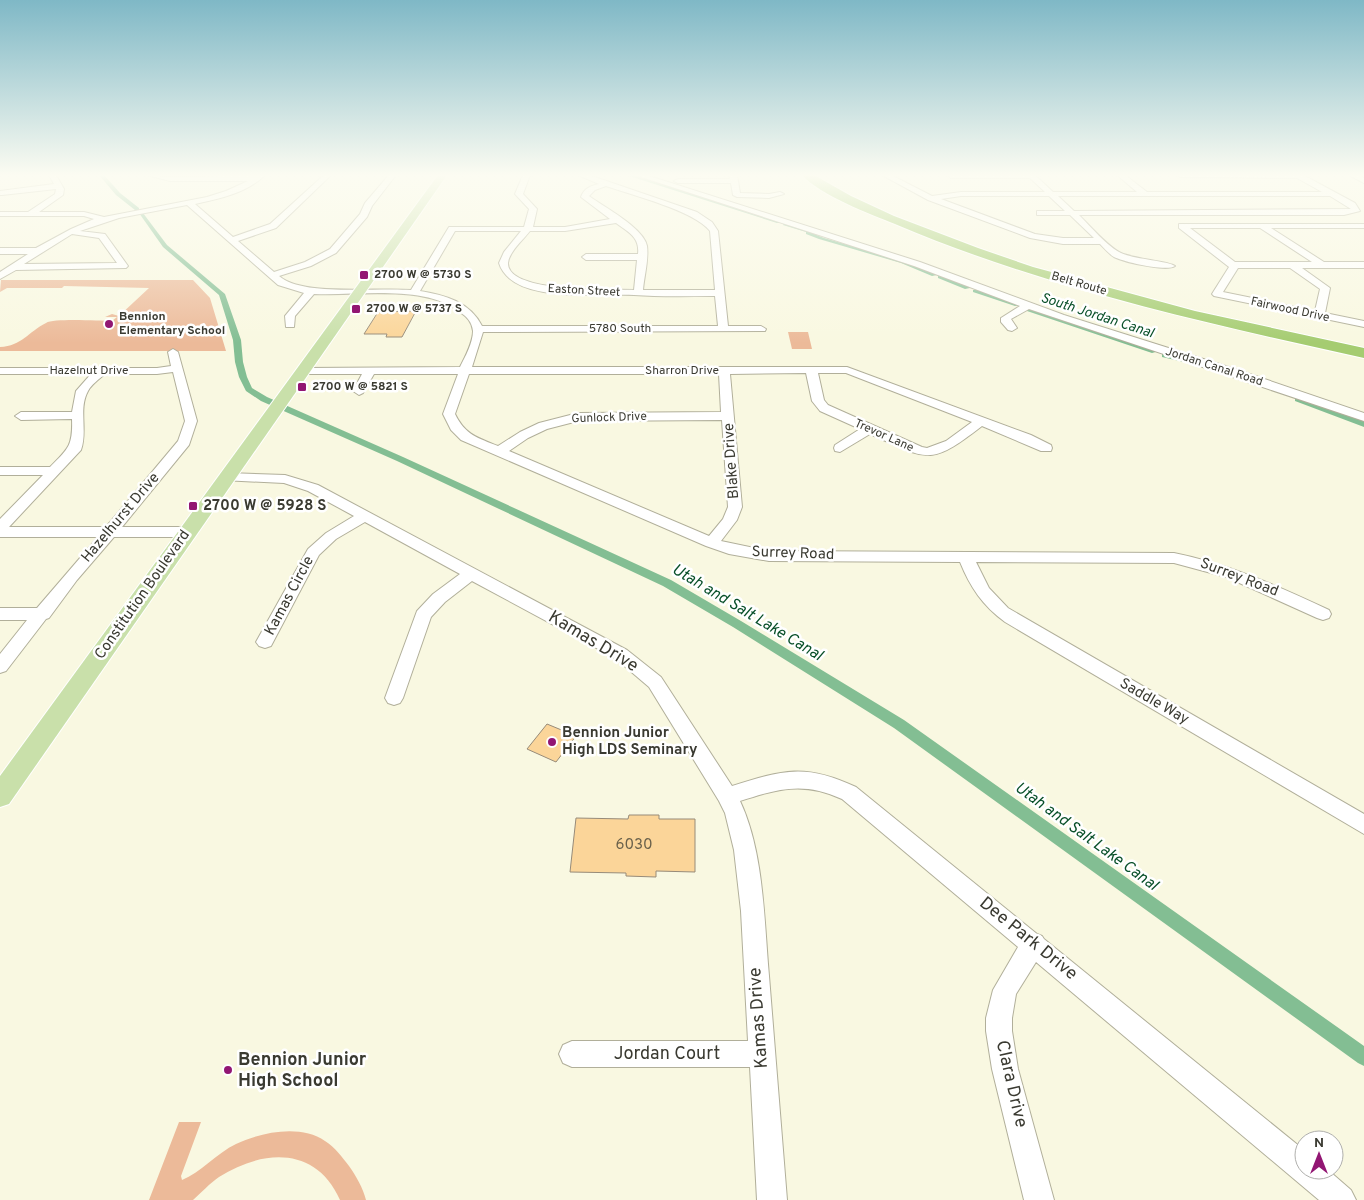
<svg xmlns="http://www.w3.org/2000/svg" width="1364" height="1200" viewBox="0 0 1364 1200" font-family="Overpass,sans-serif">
	<rect width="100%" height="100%" fill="#f9f8e1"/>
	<!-- green -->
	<path fill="#ecba99" d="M1,280H193L210,298L226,351H0V347C22,346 28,332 46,323C54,318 100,321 112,321L117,317H105L112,314L119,316L149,288L64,286L62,288H7L0,292Z
		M788,332H808L812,349H792Z
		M179,1122H201L181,1176L182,1180C200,1173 217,1153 236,1144C261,1132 301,1124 325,1141C335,1147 342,1157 349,1166C356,1176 363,1188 366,1200H340C316,1146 263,1149 219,1177C210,1183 201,1193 193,1200H149Z"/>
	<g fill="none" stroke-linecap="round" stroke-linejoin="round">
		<!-- canal -->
		<path fill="#83be93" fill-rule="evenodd" d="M99,175H104L120,193L139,208V210H135L116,195Z
			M626,175H634L782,222L777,223Z
			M139,213H143L167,245L225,294L241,340L243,362L247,377L252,388L267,397L403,457L671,580L741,621L904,720L1364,1046V1066L1358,1063L894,728L733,627L663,586L397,461L261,401L246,391L239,377L235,362L233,340L219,295L163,247Z
			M785,222L824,238L905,261L937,275L932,276L901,263L819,239L806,234V232L783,225Z
			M940,275L969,287L970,288L965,289L938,278V276Z
			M973,290H977L1020,305L1015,306L973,292Z
			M1027,309H1031L1159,351L1152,353L1027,311Z
			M1162,353L1188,360L1184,362L1162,357Z
			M1295,397H1301L1364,421V427L1295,401Z"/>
	</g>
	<!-- building -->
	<path fill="#fbd599" stroke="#978b79" d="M416,311L402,337H386L387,334H364L378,312Z
		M547,724L576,736L556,762L527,749Z
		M629,815H659V819H695V872L656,871V877L626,876V873L570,872L576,818L628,819Z"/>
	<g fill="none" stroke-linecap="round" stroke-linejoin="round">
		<defs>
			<path id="minor" d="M49,175H56L64,189L63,195L39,212H84L104,217L207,197L226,191L248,181H170L147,175L170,177L265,175C247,193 219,199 195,204L233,237L270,224L324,175H331L276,228L238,241L274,272L305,262L330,249L360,214L365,203L389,175H396L372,206L367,217L336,253L311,266L279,276C303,297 377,287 411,290L449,227H524L529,209L515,194L523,175H530L523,194L537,209L533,227H565L610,219L581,197C584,188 591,186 599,184L578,175H589L697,212L712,222L718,231L728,326H761L766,329L765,331L483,332L472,367H847L1031,435L1051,445L1052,448L1051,451H1041L982,426C929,467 929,460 870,434L840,452L835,451L834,448L835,445L860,429L820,411L812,401L806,373L730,374L742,507L737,520L721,541L769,551L1174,553C1229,564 1278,586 1329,610L1331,614L1329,618L1323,620L1317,618L1226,577L1174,563L976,562L989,588L1008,608L1364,814V834L1005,622C983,606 970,587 960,562L769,561L729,554L706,546L461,440L451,430L443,414L458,374H374L363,393L359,395L353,391L362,374H304L298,371L304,368L460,367C465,357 473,343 473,331C472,322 467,317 460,312C424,284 357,296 314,294L295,316L294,327H286L285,316L304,293L278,285L187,205L119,218L80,231L105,234L128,266L126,268L16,270L0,279V272L28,254H0V248H36L71,229L94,219L84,216H0V212H28L55,194L56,189L2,195H0V191L54,184ZM606,186C632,195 695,211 710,231L715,290H643C644,277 649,259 647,246C644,228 604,207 589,196L595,190ZM616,223C628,232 640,237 638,254H586L582,257L586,260H637L634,290C614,289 507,294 508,263C509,252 523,240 530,231H565ZM455,231H521L504,252L499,263C512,305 600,293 634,295C661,297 688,296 715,296L718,326H482C470,302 445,295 420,291ZM72,234L99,238L117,263L24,264ZM818,373H846L972,422L946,441L927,448L922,447L828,405L824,400ZM469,374H719L721,412L578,413L539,423L520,432L498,446C478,438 465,435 455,414ZM722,420L728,507L723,519L709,536L509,451L528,438L547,429L578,421Z
				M635,175H646L920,262L1064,315L1235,369L1364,413V421L1029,309L1011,319L1017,328L1012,331L1008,330L1001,322V318L1020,306L914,266Z
				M729,175H737L740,193L769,194L780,192L784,194L769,198L737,197L733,195L731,183H678L674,181L678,179H730Z
				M882,175H891L932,196L961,192H1045L1030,178H951L948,175H1035L1053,192H1137L1117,175H1125L1147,192H1322L1297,178L1180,177L1177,175H1303L1355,203L1360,211L1344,215H1079C1089,225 1109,248 1121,253C1133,259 1168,261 1175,266C1167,272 1124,262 1114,257C1109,254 1104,248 1100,244H1063L1030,238L928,200ZM961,196H1049L1065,211H1037V215H1070L1094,238H1063L1035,234L941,199ZM1058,196H1330L1351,209L1074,211Z
				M1349,175H1358L1364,178V183Z
				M1179,224H1364V228H1271L1324,262H1364V268H1302L1330,288L1325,313L1364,321V327L1214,296L1212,294L1229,267L1179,228ZM1190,228H1260L1312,262H1235ZM1238,268H1290L1320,289L1315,311L1223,292Z
				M173,349L178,352L197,421L189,445L122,527H188L193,529L195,532L193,535L188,537H114L77,580L49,618L46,619L6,671L0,673V654L27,620H0V608H37L98,537H0V519L43,475H0V467H50C68,449 73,446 72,419L21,420L15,416L21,412H72L76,391L91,374H0V368H157L171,366L168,352ZM173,372L185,421L178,441L106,527H9L81,450C88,431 78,409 88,391C91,385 99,379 105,374H157Z
				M227,473L285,475L318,485L627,650L661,677L732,786C783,770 805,763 856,787L1037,934L1042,936L1044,939L1304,1150V1170H1328L1351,1190L1356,1200H1319L1036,962L1016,994L1012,1018V1031L1018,1069L1054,1200H1024L992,1069L986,1031V1018L993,990L1018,947L842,799C803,781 778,789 740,801C764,852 764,920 769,976C775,1051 781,1125 787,1200H757L750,1067H572L563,1063L559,1054L563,1045L572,1041H748L741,911L734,850L725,813L719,801L649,687L615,658L472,581L445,602L431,617L403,698L400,703L394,705L388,703L385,698L417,611L433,594L460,574L365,522L336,539L319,555L271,646L265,648L259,646L256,642L308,549L326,533L354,516L308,491L284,483L222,480L220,477L222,474Z"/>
			<path id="major" d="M438,175H447L9,804L0,807V776Z"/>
			<path id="highway" d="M802,175H814L851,196L894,216L978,248L1033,267L1195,311L1364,348V358C1205,323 1046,288 895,224C870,214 820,195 802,175Z"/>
		</defs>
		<!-- minor casing -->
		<use href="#minor" stroke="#b1af9a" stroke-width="2"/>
		<!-- major casing -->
		<use href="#major" stroke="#fff" stroke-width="2"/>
		<!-- highway casing -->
		<use href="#highway" stroke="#fff" stroke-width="2"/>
		<!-- minor -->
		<use href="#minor" fill="#fff" fill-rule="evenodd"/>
		<!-- major -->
		<use href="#major" fill="#c9e0aa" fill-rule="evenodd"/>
		<!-- highway -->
		<use href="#highway" fill="#a5cc71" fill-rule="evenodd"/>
	</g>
	<!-- sky -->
	<linearGradient id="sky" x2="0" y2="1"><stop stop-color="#7fb8c6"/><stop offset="0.51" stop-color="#fcfcf2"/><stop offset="1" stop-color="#fcfcf2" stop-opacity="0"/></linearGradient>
	<rect width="1364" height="343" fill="url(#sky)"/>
	<!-- markers -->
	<g fill="#921673" stroke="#fff" stroke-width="2">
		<rect x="359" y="270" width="10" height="10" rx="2.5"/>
		<rect x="351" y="304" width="10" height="10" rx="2.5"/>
		<circle cx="109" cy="324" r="5"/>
		<rect x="297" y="382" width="10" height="10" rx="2.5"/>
		<rect x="188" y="501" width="10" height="10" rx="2.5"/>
		<circle cx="552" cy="742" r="5"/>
		<circle cx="228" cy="1070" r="5"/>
	</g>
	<g text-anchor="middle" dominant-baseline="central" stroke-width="5" stroke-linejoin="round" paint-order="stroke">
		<!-- far-poi labels -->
		<g font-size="12" font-weight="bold" fill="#3a3a31" stroke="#fff" text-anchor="start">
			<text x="374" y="275">2700 W @ 5730 S</text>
			<text x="366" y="309">2700 W @ 5737 S</text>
			<text x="119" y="317">Bennion<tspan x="119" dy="14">Elementary School</tspan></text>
			<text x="312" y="387">2700 W @ 5821 S</text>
		</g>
		<!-- far-street labels -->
		<g font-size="12" fill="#3a3a31" stroke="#fff">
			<text transform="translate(1079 284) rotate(16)">Belt Route</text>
			<text transform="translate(584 291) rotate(3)">Easton Street</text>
			<text transform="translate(1290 310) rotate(12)">Fairwood Drive</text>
			<text x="620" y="329">5780 South</text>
			<text transform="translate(1214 367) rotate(18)">Jordan Canal Road</text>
			<text x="89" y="371">Hazelnut Drive</text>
			<text x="682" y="371">Sharron Drive</text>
			<text transform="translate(609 418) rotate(-2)">Gunlock Drive</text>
			<text transform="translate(884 436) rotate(24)">Trevor Lane</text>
		</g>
		<!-- far-water labels -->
		<g font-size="14" font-style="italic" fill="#095029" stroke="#fff">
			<text transform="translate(1097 316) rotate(18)">South Jordan Canal</text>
		</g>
		<!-- street labels -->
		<g font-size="15" fill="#3a3a31" stroke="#fff">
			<text transform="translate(732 461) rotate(-94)">Blake Drive</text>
			<text transform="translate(121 518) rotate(-50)">Hazelhurst Drive</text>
			<text transform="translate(793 554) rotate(2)">Surrey Road</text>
			<text transform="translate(1239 578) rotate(21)">Surrey Road</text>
			<text transform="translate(143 595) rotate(-55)">Constitution Boulevard</text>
			<text transform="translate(290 596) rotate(-62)">Kamas Circle</text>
			<text transform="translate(1154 702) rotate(30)">Saddle Way</text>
		</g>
		<!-- poi labels -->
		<g font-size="15" font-weight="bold" fill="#3a3a31" stroke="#fff" text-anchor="start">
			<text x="203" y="506">2700 W @ 5928 S</text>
			<text x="562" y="733">Bennion Junior<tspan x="562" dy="17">High LDS Seminary</tspan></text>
		</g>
		<!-- near-number labels -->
		<g font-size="15" fill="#6a614b">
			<text x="634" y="845">6030</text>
		</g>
		<!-- water labels -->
		<g font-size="16" font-style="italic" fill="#095029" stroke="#fff">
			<text transform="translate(747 613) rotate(31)">Utah and Salt Lake Canal</text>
			<text transform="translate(1086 837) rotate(36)">Utah and Salt Lake Canal</text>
		</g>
		<!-- near-street labels -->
		<g font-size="18" fill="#3a3a31" stroke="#fff">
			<text transform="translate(593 642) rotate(31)">Kamas Drive</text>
			<text transform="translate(1028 939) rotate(39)">Dee Park Drive</text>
			<text transform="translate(759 1018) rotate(-94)">Kamas Drive</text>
			<text x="667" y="1054">Jordan Court</text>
			<text transform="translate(1011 1084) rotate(77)">Clara Drive</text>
		</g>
		<!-- near-poi labels -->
		<g font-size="18" font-weight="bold" fill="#3a3a31" stroke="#fff" text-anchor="start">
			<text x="238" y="1060">Bennion Junior<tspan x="238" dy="21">High School</tspan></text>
		</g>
	</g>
	<!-- north arrow -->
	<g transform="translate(1319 1155)"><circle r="24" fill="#ffffff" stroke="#b0b0ad"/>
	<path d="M0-4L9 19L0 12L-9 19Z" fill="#921673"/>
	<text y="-8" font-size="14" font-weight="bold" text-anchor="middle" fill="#3a3a31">N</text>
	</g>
</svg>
